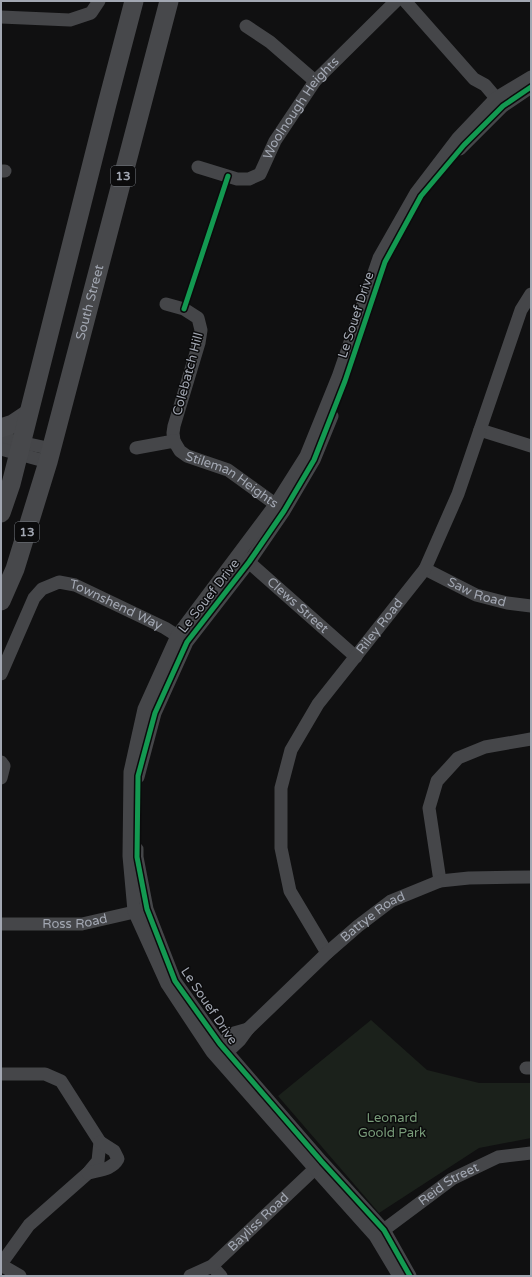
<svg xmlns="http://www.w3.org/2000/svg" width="532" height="1277" viewBox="0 0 532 1277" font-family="'Varela Round',sans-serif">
	<rect width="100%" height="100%" fill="#101011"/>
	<!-- green -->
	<path fill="#1b211b" d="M371,1020L427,1070L479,1083H531V1138L479,1148L379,1213L278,1096Z"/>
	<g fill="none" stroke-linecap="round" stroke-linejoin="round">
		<!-- minor -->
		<g stroke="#454649" stroke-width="13">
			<path d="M405,1L474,79L485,85L502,105"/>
			<path d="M1,17L70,20L91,13L99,1"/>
			<path d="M246,26L270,42L315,81"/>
			<path d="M460,149L503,106L531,87"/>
			<path id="s1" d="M198,167L237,179H249L260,174L275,141L315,81L396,1"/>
			<path d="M1,171H5"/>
			<path d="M166,304L184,309L198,318L201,330L199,343L174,426L173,433L174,441"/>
			<path d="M480,430L531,446"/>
			<path d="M1,438L52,449"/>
			<path id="s2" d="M136,448L174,441L180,451L187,456L228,470L282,509"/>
			<path d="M1,449L48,462"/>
			<path id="s3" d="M243,557L356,657"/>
			<path id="s4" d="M425,569L476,595L507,603L531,606"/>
			<path id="s5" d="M1,674L34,598L42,589L59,582L75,585L165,628L184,640"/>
			<path d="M1,762L4,766L1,778"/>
			<path d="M138,777L155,713L187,642L249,562L284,511L314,460L332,416"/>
			<path d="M137,849V857L147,909L175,981L220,1044L322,1162L384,1230L410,1276"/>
			<path d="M440,881L429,808L437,781L458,758L485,747L531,739"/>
			<path id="s6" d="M1,924H82L143,910"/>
			<path id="s7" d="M327,953L290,891L281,848V788L291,750L318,704L425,569L458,494L521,310L531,294"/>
			<path d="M214,1050L234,1033L248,1029"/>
			<path id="s8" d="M221,1058L240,1040L248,1029L327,953L358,926L391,901L440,881L469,878L531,877"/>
			<path d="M526,1068H531"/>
			<path d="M1,1074H45L61,1081L100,1142L98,1161L88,1173L29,1225L1,1264"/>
			<path d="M88,1173C99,1170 112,1170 118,1159L114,1151L100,1142"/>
			<path id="s9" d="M377,1235L452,1179L498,1157L531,1153"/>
			<path d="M1,1265L20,1276"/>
			<path d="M212,1266L221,1276"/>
			<path id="s10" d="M190,1276L212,1266L321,1163"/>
			<path d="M399,1276L375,1236L315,1169L212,1052L167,984L134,911L129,856L130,772L144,709L177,636L275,505L306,456L338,377L379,258L416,193L458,138L496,98L531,77"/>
		</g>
		<!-- highway -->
		<g stroke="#47484b" stroke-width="19">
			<path d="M1,428L13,424L28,414"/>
			<path d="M1,513L11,484L107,104L134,1"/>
			<path id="s11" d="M1,601L15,569L48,462L169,1"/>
		</g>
		<defs>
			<path id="cycleway" d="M184,309L228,176
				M410,1276L384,1230L322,1162L220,1044L175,981L147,909L137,857L138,776L155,713L187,642L249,562L284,511L314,460L345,381L385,262L421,196L464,145L503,106L531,87"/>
		</defs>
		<!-- cycleway casing -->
		<use href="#cycleway" stroke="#0b0b0c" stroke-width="8"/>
		<!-- cycleway -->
		<use href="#cycleway" stroke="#139951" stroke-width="5"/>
	</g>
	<g text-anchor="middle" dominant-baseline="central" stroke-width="3" stroke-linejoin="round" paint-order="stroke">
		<!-- shield labels -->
		<g fill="#0b0b0c" stroke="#757880" stroke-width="1">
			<rect x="111" y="166" width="24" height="20" rx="3"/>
			<rect x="15" y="522" width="24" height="20" rx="3"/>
		</g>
		<g font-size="12" font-weight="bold" fill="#a2a7b2">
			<text x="123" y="176">13</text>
			<text x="27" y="532">13</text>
		</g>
		<!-- street labels -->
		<g font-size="13" fill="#a2a7b2" stroke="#0b0b0c">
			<text stroke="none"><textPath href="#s1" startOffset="143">Woolnough Heights</textPath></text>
			<text stroke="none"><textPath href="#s11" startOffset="312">South Street</textPath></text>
			<text transform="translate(356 315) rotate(-72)">Le Souef Drive</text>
			<text transform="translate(188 374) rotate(-75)">Colebatch Hill</text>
			<text stroke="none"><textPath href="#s2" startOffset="110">Stileman Heights</textPath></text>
			<text stroke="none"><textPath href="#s4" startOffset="57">Saw Road</textPath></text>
			<text transform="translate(209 596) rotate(-52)">Le Souef Drive</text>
			<text stroke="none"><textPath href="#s3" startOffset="73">Clews Street</textPath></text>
			<text stroke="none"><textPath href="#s5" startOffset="175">Townshend Way</textPath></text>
			<text stroke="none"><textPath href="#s7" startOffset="368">Riley Road</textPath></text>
			<text stroke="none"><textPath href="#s8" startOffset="208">Battye Road</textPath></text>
			<text stroke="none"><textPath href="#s6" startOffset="74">Ross Road</textPath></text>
			<text transform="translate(209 1006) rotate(56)">Le Souef Drive</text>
			<text stroke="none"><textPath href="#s9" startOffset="88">Reid Street</textPath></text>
			<text stroke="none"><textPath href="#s10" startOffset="88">Bayliss Road</textPath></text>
		</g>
		<!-- park labels -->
		<g font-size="13" fill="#799c7a" stroke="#0b0b0c">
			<text x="392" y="1118">Leonard<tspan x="392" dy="15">Goold Park</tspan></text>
		</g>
	</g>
	<!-- border -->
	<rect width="532" height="1277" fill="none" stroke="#a2a7b2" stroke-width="4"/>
</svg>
